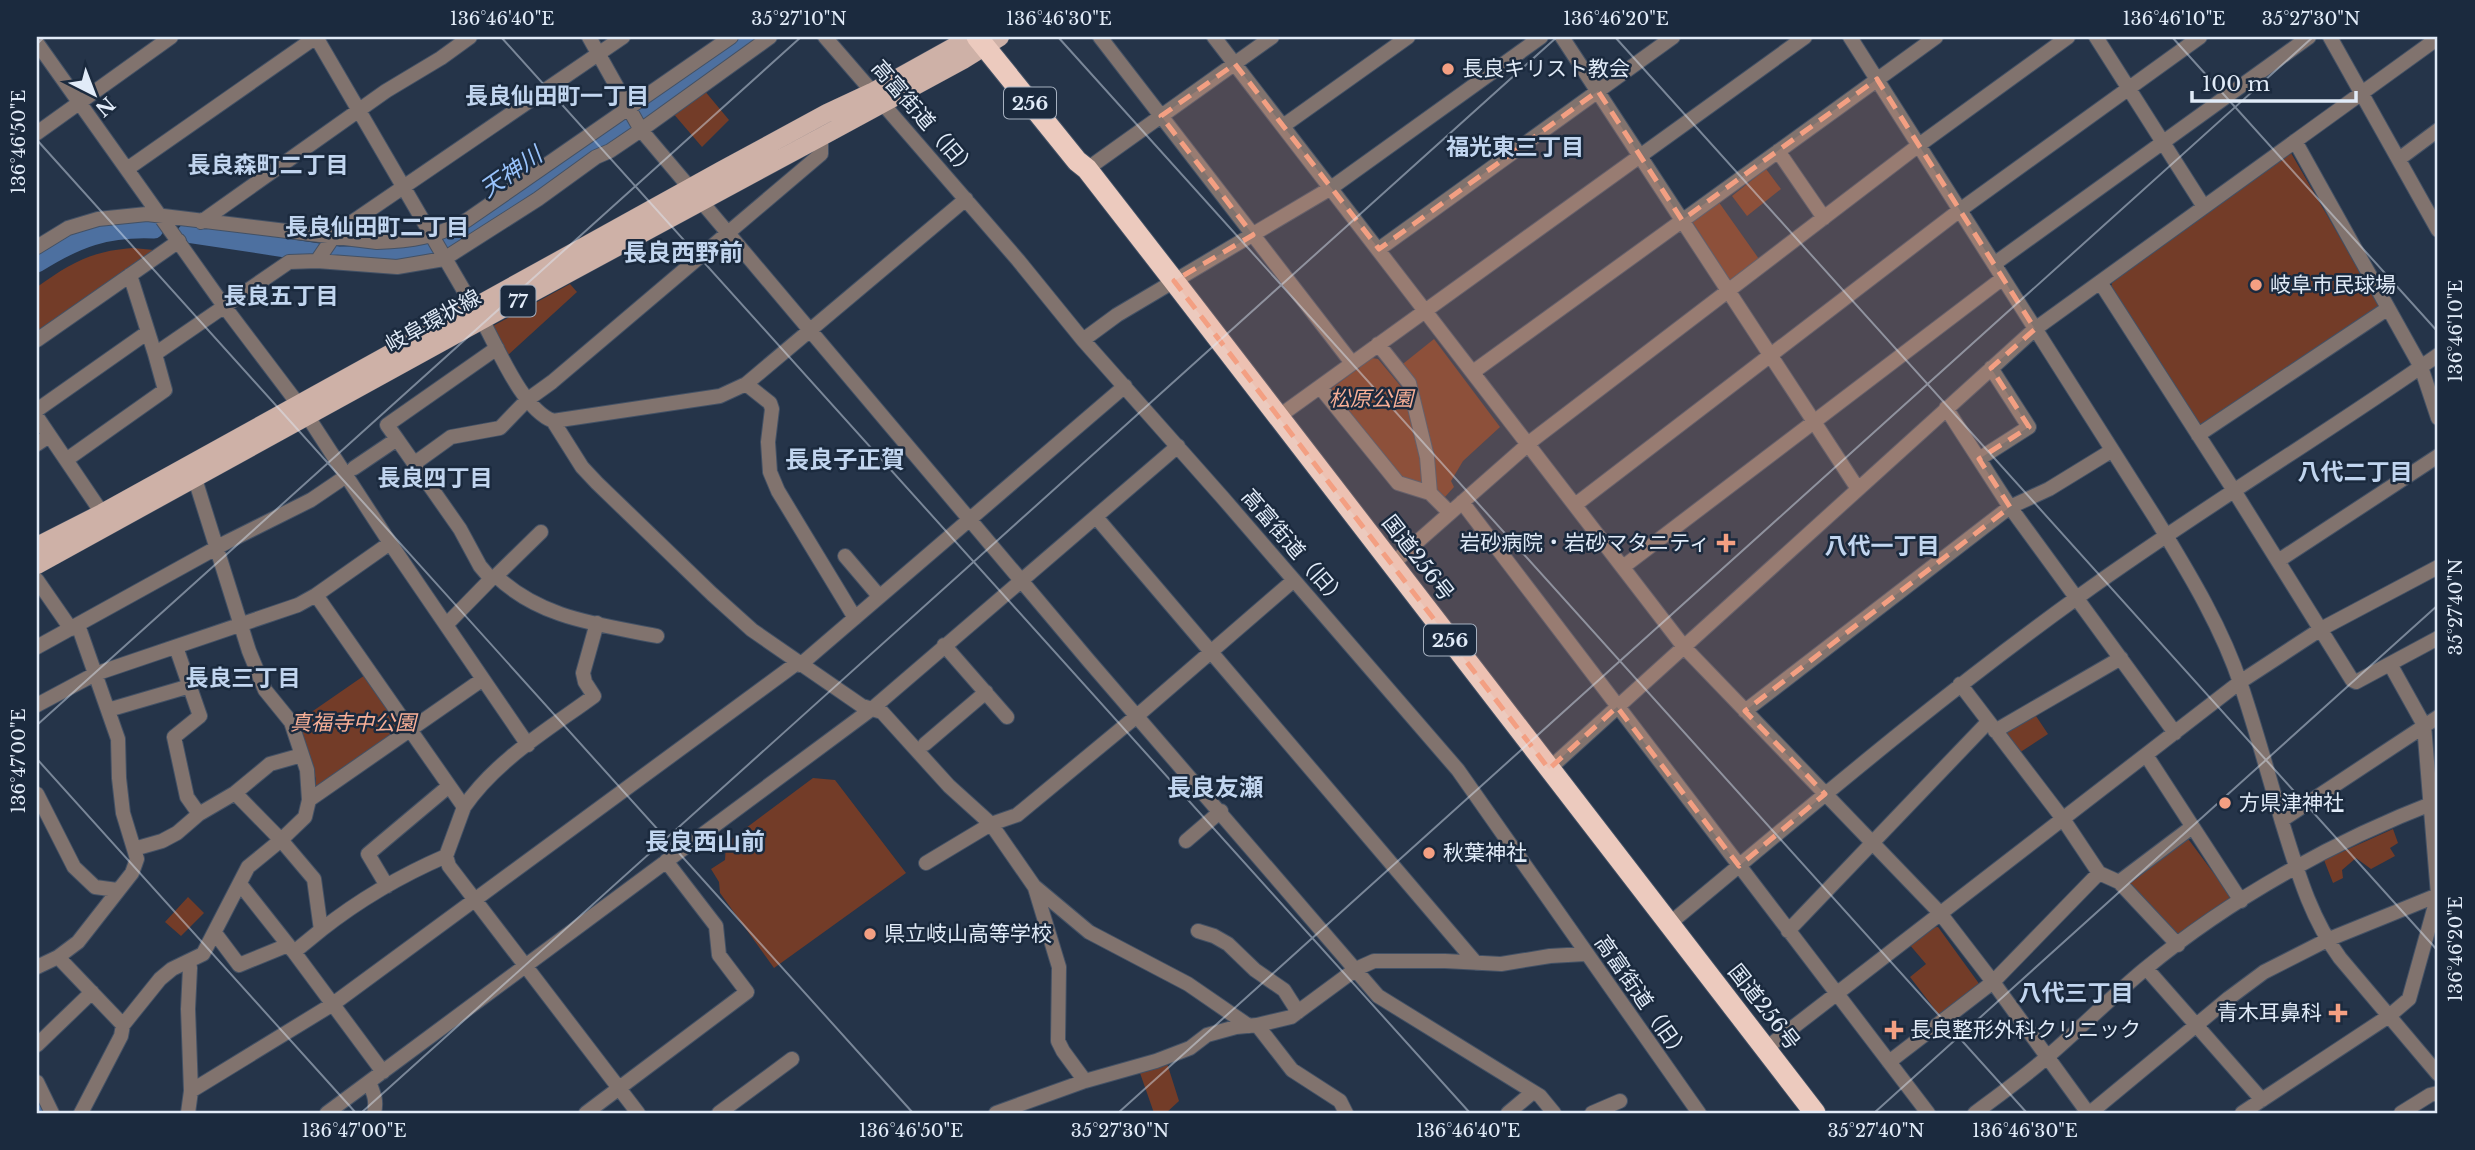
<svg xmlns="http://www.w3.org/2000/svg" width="2475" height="1150" viewBox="0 0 2475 1150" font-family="'Libre Baskerville','Noto Sans JP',serif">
	<rect width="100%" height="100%" fill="#253449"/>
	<!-- green -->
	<path fill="#733c28" d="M704,90L729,120L702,147L672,112Z
		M2291,153L2382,310L2199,426L2111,289L2112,283L2144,257Z
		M1766,169L1781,189L1747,216L1732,196Z
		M1718,201L1759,259L1730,280L1692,221Z
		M133,248L154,250L37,332V287C71,263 91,251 133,248Z
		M570,284L577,292L508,355L491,327Z
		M1434,339L1500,427L1463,461L1451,481L1454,487L1444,498L1434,490L1399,367Z
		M1372,358L1378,359L1403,389L1426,484L1393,480L1336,405L1331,389Z
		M365,675L401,726L400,731L319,788L315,787L316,779L297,722Z
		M2034,713L2048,734L2019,753L2005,734Z
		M813,778L835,780L906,873L774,968L720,893L719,882L711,869L725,860L726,843Z
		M2393,829L2398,843L2390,848L2395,856L2371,869L2356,858L2342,870L2343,878L2333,883L2324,860Z
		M2186,836L2232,898L2178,938L2127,884Z
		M188,897L204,913L181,936L165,922Z
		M1938,927L1980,985L1940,1016L1910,977L1926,964L1909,944L1929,928Z
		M1166,1060L1179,1101L1166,1113H1154L1140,1073Z"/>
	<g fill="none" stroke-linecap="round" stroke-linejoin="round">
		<!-- river -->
		<path stroke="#4d70a0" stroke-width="19" d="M187,233L338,256L408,255L460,237L494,216L634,119L748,37
			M37,263C77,238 106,227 154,229
			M37,1098L44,1113"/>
		<defs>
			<path id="minor" d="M316,37L474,308
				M589,37L641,130L1089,661L1378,996L1540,1096L1554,1113
				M825,37L1018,260L1083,340L1223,498L1458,770L1699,1113
				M1100,37L1352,363
				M1214,37L1684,647L1940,913L1993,982L2088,1113
				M1562,37L1858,489
				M1850,37L2156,519C2188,572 2221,625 2241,685C2256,730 2269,776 2282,822C2297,870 2310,917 2340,958L2438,1074
				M2096,37L2204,207
				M2330,37L2438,230
				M37,43L224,306L308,417L390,543L528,745
				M1283,126L1408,37
				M37,133L171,37
				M2295,141L2421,367L2438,418
				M1778,151L1824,218
				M2399,159L2438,130
				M127,169L316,37
				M1087,169L1272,37
				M201,222L386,91L441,58L470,37
				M37,247L68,228L98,219L147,214L377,242C412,241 436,237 467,220L731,37
				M1379,249L1673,37
				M317,261L336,233L623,37
				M1994,264L2309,37
				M130,275L155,354L289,262L317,261L397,267L444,259L538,199L596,157L610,151L641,130L770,37
				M2100,282L2233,489L2352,680L2356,682L2438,638
				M482,320C498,348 522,409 553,421L582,467L597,483L712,594L752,630L862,706L882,712L949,786L991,824L1034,886L1089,932L1188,984L1249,1026
				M37,340L179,241
				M1083,340L1117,315L1331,188L1541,37
				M1378,344L1409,383L1427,457L1430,493
				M1473,372L1936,37
				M746,384L770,403L772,409L768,442L770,472L778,491L855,618
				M1320,387L1398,483L1430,493L1450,513
				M1946,408L2010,507L2175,733
				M37,410L148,332
				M37,417L102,513
				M1278,417L1805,37
				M553,421L720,396L746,384L966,199
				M2198,435L2387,309
				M397,439L387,425L497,348
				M37,444L49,436
				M1979,459L2029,427L1991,368
				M66,460L165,390L155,354
				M415,463L451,437L500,428L527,400L552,382L821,154V137
				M354,468L397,439L460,529L480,566L491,579L446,625
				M195,479L249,651L265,690L291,722L307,770L309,800L305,817L281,840L314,879L321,930L294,952L383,1072
				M1462,502L1928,1113
				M1575,505L1960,210L2200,37
				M1096,517L1476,963
				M845,556L879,596
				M2278,561L2438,456
				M1391,565L1534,439L1919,145L2068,37
				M1623,567L2003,278
				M496,576L541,532
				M491,579L496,576C542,619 598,624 657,636
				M37,580L71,629
				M316,595L464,807L446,856L449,866L638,1113
				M944,645L1007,717
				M37,647L227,542L311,500L339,481
				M176,647L200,716L174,737L187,797L199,814
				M800,665L1125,386
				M1960,684L2063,819L2099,873L2119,882L2178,945
				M37,705L95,674L298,605L316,595L390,543
				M108,710L190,686
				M1745,711L2010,507L2049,489L2111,451
				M1995,731L2121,658
				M925,744L986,692
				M2146,755L2241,901
				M1549,769L2035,329L2438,38
				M37,794L74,867L95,887L117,890
				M309,800L483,679
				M464,807C496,760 549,729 594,696L585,682L583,673L597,623
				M2282,820L2438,717
				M1186,841L1221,811
				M134,849L162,841L177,833L199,814L235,793L270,764L302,755
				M926,863L991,824L1017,815L1138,715L1294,580
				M2119,882L2192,827
				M240,884L293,951
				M387,886L368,854L449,786
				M1035,888L1059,967L1058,1041L1063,1051L1085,1081
				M1669,924C1803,813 1936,699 2078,597C2195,512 2320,438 2438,355
				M321,930C359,900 402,875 446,856
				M1198,931L1214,936L1228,944L1255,970L1284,990L1298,1012
				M1788,931L1988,722
				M215,933L239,965L288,945
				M58,957L123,1025
				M37,967L58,957L78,942L132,873L137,859L123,813L119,778L118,739L78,625
				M2146,968L2262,1100
				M1257,1025L1292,1070L1340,1101L1346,1113
				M37,1045L92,992
				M1765,1049L2240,682L2321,629L2438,567
				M1889,1062L1993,982L2099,873
				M37,1082L52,1113
				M369,1082C374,1094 377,1101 374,1113
				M191,1091L333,1004L797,663
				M81,1113L121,1036L123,1025L160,979L172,969L203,954L248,867L281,840L235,793
				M188,1113L191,1091L188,1009L190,968L189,962
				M327,1113L873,708L1178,446
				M586,1113L747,992L719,955L716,926L666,861
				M719,1113L792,1059
				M996,1113L1085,1081L1156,1061L1190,1048L1207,1035L1236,1027L1257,1025L1291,1017L1356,969L1374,961H1445L1501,964L1550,956L1585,954
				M1508,1113L1533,1092
				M1592,1113L1620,1101
				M1975,1113C1999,1095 2024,1077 2046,1058C2080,1029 2111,997 2145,969C2231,898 2334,841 2438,801
				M2090,1113L2229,998L2264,972L2327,940L2438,895
				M2242,1113L2389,1016L2409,999L2438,895L2424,725L2390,664
				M2401,1113L2430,1095L2438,1093"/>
			<path id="major" d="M37,546L102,513L722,170L827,113L872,92L971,37
				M37,565L482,320L821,137L963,60L1000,37"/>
			<path id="highway" d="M977,37L1077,161L1087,169L1174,281L1815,1113"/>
		</defs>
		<!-- minor casing -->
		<use href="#minor" stroke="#435165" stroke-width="16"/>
		<!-- major casing -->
		<use href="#major" stroke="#435165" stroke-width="19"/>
		<!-- highway casing -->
		<use href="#highway" stroke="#435165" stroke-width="23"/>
		<!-- minor -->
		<use href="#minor" stroke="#81736e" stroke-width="14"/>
		<!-- major -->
		<use href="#major" stroke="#ceb1a7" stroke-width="18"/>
		<!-- highway -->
		<use href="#highway" stroke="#eccabe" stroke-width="21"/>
	</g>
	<!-- marked area -->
	<path fill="#f39f82" fill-opacity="0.2" stroke="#f39f82" stroke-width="5" stroke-dasharray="14 9" stroke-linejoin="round" d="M1235,64L1379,249L1598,91L1682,220L1877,79L2035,329L1991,368L2029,427L1979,459L2010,507L1745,711L1825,794L1739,866L1617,707L1549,769L1174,281L1253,235L1161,116Z"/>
	<!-- ticks -->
	<path fill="none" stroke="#e1ebf8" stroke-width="2" stroke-opacity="0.45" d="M501,37L1470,1113M1058,37L2027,1113M1615,37L2438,951M2172,37L2438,332M37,44L44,37M37,140L913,1113M37,725L801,37M37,759L356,1113M361,1113L1557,37M1118,1113L2313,37M1874,1113L2438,605"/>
	<!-- markers -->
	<g fill="#f39f82" stroke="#1b2a3e" stroke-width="2.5">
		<circle cx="1448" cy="69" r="7"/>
		<circle cx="2256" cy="285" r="7"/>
		<path d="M1722.5 532.5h7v7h7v7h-7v7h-7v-7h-7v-7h7z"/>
		<circle cx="2225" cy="803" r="7"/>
		<circle cx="1429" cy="853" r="7"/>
		<circle cx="870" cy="934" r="7"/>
		<path d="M2334.5 1002.5h7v7h7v7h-7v7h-7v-7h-7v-7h7z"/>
		<path d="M1890.5 1019.5h7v7h7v7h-7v7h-7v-7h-7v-7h7z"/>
	</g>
	<g text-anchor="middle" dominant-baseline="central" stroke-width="5" stroke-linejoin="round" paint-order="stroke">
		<!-- shield labels -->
		<g fill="#1b2a3e" stroke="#a6b1c0" stroke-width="2">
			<rect x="1004" y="87.5" width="52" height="31" rx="5"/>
			<rect x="500.5" y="285.5" width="35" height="31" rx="5"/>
			<rect x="1424" y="624.5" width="52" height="31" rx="5"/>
		</g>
		<g font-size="19" font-weight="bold" fill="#e1ebf8">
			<text x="1030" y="103">256</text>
			<text x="518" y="301">77</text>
			<text x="1450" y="640">256</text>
		</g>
		<!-- poi labels -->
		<g font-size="21" fill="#e1ebf8" stroke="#1b2a3e" text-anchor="start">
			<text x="1462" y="69">長良キリスト教会</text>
			<text x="2270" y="285">岐阜市民球場</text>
			<text x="1710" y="543" text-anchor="end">岩砂病院・岩砂マタニティ</text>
			<text x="2239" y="803">方県津神社</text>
			<text x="1443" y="853">秋葉神社</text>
			<text x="884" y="934">県立岐山高等学校</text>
			<text x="2322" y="1013" text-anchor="end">青木耳鼻科</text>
			<text x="1910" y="1030">長良整形外科クリニック</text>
		</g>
		<!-- street labels -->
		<g font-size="21" fill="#e1ebf8" stroke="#1b2a3e">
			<text transform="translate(924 119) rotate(49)">高富街道（旧）</text>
			<text transform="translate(433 321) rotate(-29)">岐阜環状線</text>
			<text transform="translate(1294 548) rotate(49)">高富街道（旧）</text>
			<text transform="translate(1418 558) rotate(52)">国道256号</text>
			<text transform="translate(1642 998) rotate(55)">高富街道（旧）</text>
			<text transform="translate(1764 1007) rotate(52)">国道256号</text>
		</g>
		<!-- park labels -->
		<g font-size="21" font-style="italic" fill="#f8af96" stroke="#1b2a3e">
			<text x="1371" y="399">松原公園</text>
			<text x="353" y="723">真福寺中公園</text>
		</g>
		<!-- neighbourhood labels -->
		<g font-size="23" font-weight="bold" fill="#c1d5ef" stroke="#1b2a3e">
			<text x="557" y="96">長良仙田町一丁目</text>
			<text x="1515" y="147">福光東三丁目</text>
			<text x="268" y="165">長良森町二丁目</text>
			<text x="377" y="227">長良仙田町二丁目</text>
			<text x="281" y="296">長良五丁目</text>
			<text x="2355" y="472">八代二丁目</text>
			<text x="435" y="478">長良四丁目</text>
			<text x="1882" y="546">八代一丁目</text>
			<text x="243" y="678">長良三丁目</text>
			<text x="2076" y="993">八代三丁目</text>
		</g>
		<!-- water labels -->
		<g font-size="23" font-style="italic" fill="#99c3fc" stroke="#1b2a3e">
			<text transform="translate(511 172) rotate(-35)">天神川</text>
		</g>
		<!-- quarter labels -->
		<g font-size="24" font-weight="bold" fill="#c1d5ef" stroke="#1b2a3e">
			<text x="683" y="252">長良西野前</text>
			<text x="845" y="459">長良子正賀</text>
			<text x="1215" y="787">長良友瀬</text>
			<text x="705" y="841">長良西山前</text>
		</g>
	</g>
	<!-- border -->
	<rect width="2475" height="1150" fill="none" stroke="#1b2a3e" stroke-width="77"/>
	<!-- north arrow -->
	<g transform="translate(94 94) rotate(138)" stroke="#1b2a3e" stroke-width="5" paint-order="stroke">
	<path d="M0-5L12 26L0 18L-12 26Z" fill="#e1ebf8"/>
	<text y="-10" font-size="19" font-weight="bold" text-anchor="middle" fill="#e1ebf8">N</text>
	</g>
	<!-- scale -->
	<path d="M2192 91v10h164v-10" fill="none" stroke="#e1ebf8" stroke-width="3.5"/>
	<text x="2202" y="91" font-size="21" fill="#e1ebf8" stroke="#1b2a3e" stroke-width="5" paint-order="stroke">100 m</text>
	<rect x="38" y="38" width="2398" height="1074" fill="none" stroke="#e1ebf8" stroke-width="2.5"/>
	<g font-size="18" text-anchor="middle" fill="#e1ebf8">
		<text x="502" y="25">136°46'40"E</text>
		<text x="799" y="25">35°27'10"N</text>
		<text x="1059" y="25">136°46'30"E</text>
		<text x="1616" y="25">136°46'20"E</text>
		<text x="2174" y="25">136°46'10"E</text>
		<text x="2311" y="25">35°27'30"N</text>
		<text transform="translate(19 142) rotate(-90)" y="6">136°46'50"E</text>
		<text transform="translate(2456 331) rotate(-90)" y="6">136°46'10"E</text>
		<text transform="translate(2456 607) rotate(-90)" y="6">35°27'40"N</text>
		<text transform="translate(19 761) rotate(-90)" y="6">136°47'00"E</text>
		<text transform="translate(2456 949) rotate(-90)" y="6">136°46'20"E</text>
		<text x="354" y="1137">136°47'00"E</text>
		<text x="911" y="1137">136°46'50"E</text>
		<text x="1120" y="1137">35°27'30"N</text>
		<text x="1468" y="1137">136°46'40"E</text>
		<text x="1876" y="1137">35°27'40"N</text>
		<text x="2025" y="1137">136°46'30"E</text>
	</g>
</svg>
